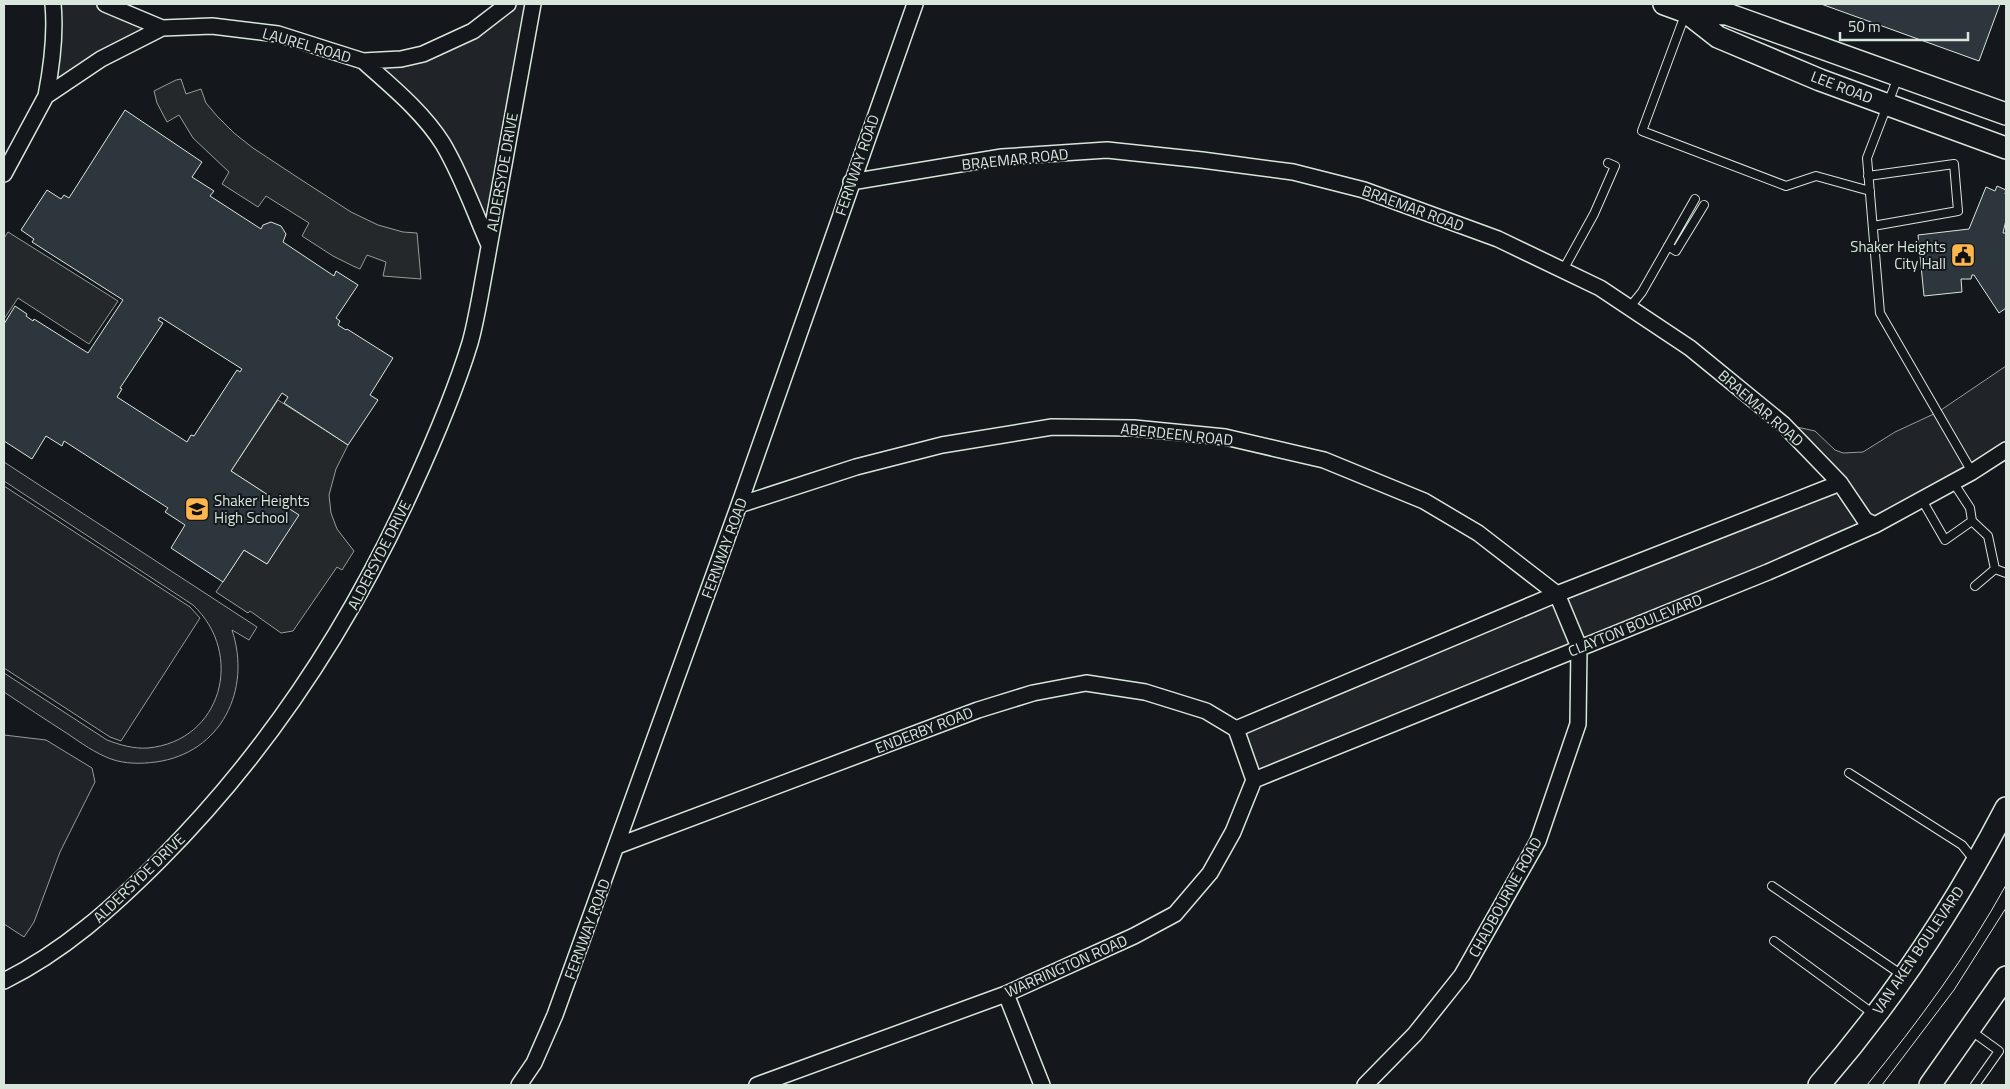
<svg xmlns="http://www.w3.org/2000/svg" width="2010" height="1089" viewBox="0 0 2010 1089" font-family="'Titillium Web',sans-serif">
	<rect width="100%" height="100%" fill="#14181c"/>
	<!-- green -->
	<path fill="#202428" stroke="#939e99" d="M53,4H105L162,28L46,96Z
		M508,4H533L489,245L442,142L363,61L423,54Z
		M2006,366V450L1922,500L1254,780L1236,729L1840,483L1783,424L1815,431L1835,450L1843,453L1863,452L1895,432L1938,412Z
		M4,462L257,627L249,640L232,630C252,690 221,753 156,762C141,764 125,764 111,759C95,753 81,743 68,734C46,720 25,706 4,692V673L107,740C120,745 134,749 148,748C222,741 245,654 193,605L4,481Z
		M4,486L190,607L200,618L121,741L110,737L4,668Z
		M4,735L46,740L92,768L95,782L60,852L34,922L24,937L4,924Z"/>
	<!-- parking -->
	<path fill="#24282b" stroke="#939e99" d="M181,79L186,94L201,89L206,103L217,116L234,133L253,148L300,179L351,212L378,225L403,232L417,233L421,279L383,276L386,262L367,255L360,269L353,266L333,256L302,236L309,223L266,196L258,207L222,184L229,172L193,138L179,115L167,122L157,103L154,91L176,80Z
		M8,232L118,301L89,344L18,298L4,319V238Z
		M278,400L348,445L336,469L329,495L331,513L337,529L354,551L342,570L337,567L293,631L281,633L250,611L248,613L216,592L244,550L267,564L298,515L231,471Z"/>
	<!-- building -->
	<path fill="#2c363c" stroke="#d8e6dc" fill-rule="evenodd" d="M1821,4H2000L1979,61Z
		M125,110L202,162L192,177L214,191L210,196L261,229L263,225L271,222L281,226L286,234L283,242L334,276L336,271L358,285L336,318L340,321L338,325L346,330L347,329L393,358L370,395L378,400L348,445L284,403L288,397L282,393L231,471L299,515L267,564L244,550L223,582L171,548L185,525L165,512L168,508L64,441L62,446L46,436L32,459L4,441V324L15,306L27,314L26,316L33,321L34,319L88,353L123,300L32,242L34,239L21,230L47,190L61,199L64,195L69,198ZM160,317L242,369L240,372L237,370L194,436L191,435L187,442L117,397L122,389L120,388L163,323L158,320Z
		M1997,186L2006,190L2005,194H2006V220L2003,233H2006V308L1999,313L1974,275H1972L1971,279H1961L1962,292L1924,296L1918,235L1969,229L1986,187L1995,191Z"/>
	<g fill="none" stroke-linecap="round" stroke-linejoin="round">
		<defs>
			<path id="lane" d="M1685,15L1642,131L1786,186L1816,176L1870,191
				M1898,77L1867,158L1880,313L1972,472
				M1868,176L1954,164L1958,211L1873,226
				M1668,246L1676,251L1704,205
				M1563,270L1594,214L1615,166L1608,163
				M1629,308L1642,292L1695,199
				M1953,482L1970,508L1972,521
				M1922,500L1945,540L1972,521L1988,536L1995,569
				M1975,586L1995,569L2006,573
				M1849,773L1962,845L1975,861
				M1772,886L1902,975
				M1774,941L1875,1015
				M1970,1030L1999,1051L1975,1085"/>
			<path id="street" d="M105,4L162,28L212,26L278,34L363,61L401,59L423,54L473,31L508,4
				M363,61C391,86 423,112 443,144C462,176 474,211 489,245
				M46,96C52,65 56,35 53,4
				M4,174L46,96L101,59L162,28
				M851,182L1002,157L1107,150L1202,160L1293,172L1364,190L1498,239L1600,288L1690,348L1783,424L1840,483L1865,520L1875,525
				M739,505L856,467L942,445L1052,427L1134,428L1225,437L1324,460L1424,501L1478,533L1557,594L1579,647L1578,724L1538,841L1462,975L1415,1034L1365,1085
				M1236,729L1557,594L1840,483
				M1254,780L1768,572L1875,525L1972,472L2006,450
				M617,846L978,710L1033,693L1086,683L1145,692L1206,711L1236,729
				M4,981C64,951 112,908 159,861C267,753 350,626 413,487C434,441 455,392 470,343C474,329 477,313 480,297L533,4
				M1006,994L1042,1085
				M519,1085L534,1063L555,1015L739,505L915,4
				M757,1085L1006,994L1134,936L1175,914L1210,873L1233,832L1254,780L1236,729"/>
			<path id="secondary" d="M1664,4L1686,12L1727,14L2006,114
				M1686,12L1718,37L1820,80L2006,148
				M1819,1085C1892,1001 1955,906 2006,808
				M1930,1085L2006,977"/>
		</defs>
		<!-- lane casing -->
		<use href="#lane" stroke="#d8e6dc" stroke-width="10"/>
		<!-- street casing -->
		<use href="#street" stroke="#d8e6dc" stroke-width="18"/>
		<!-- secondary casing -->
		<use href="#secondary" stroke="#d8e6dc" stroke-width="24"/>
		<!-- lane -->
		<use href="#lane" stroke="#14181c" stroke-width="8"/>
		<!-- street -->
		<use href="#street" stroke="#14181c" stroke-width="15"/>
		<!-- secondary -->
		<use href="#secondary" stroke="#14181c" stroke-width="21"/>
		<!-- tram -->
		<path stroke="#d8e6dc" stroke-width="1" d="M1867,1085C1918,1022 1967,956 2006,885
			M1882,1085L1954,990L2006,908"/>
	</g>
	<!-- icons -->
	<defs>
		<symbol id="civic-square" viewBox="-11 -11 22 22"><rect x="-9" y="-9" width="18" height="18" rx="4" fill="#ffb74d" stroke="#14181c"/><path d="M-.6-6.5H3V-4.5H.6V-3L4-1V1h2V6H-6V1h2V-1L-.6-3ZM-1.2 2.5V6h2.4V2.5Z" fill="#111"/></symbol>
		<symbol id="school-square" viewBox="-11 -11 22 22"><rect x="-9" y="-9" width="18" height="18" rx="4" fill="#ffb74d" stroke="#14181c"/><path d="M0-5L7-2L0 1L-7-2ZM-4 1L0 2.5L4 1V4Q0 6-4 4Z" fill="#111"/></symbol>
	</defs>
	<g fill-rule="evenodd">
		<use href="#civic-square" x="1949" y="241" width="28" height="28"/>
		<use href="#school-square" x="183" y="495" width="28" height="28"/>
	</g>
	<g text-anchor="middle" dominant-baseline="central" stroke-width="4" stroke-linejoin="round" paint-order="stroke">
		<!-- street labels -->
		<g font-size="15" fill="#d8e6dc" stroke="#14181c">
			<text transform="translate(307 45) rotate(16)">LAUREL ROAD</text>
			<text transform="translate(1842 87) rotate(21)">LEE ROAD</text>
			<text transform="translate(1015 159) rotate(-6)">BRAEMAR ROAD</text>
			<text transform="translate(857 165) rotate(-71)">FERNWAY ROAD</text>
			<text transform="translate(502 172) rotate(-80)">ALDERSYDE DRIVE</text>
			<text transform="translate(1413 208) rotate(20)">BRAEMAR ROAD</text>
			<text transform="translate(1761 408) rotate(41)">BRAEMAR ROAD</text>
			<text transform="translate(1177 434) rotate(6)">ABERDEEN ROAD</text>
			<text transform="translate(724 548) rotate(-70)">FERNWAY ROAD</text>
			<text transform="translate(379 555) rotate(-63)">ALDERSYDE DRIVE</text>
			<text transform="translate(1635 625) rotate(-22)">CLAYTON BOULEVARD</text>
			<text transform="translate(924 730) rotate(-21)">ENDERBY ROAD</text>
			<text transform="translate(139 878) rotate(-44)">ALDERSYDE DRIVE</text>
			<text transform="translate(1505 897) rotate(-61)">CHADBOURNE ROAD</text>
			<text transform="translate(587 929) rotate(-70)">FERNWAY ROAD</text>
			<text transform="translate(1918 950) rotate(-56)">VAN AKEN BOULEVARD</text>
			<text transform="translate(1066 966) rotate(-24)">WARRINGTON ROAD</text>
		</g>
		<!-- poi labels -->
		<g font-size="15" fill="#d8e6dc" stroke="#14181c" text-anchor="end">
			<text x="1946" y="246">Shaker Heights<tspan x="1946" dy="17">City Hall</tspan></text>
			<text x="214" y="500" text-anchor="start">Shaker Heights<tspan x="214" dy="17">High School</tspan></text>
		</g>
	</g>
	<!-- border -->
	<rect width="2010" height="1089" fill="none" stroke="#d8e6dc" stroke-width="10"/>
	<!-- scale -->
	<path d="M1840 32v8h128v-8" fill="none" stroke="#d8e6dc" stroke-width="2.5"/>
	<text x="1848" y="32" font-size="15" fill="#d8e6dc" stroke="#14181c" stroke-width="4" paint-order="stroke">50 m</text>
</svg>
